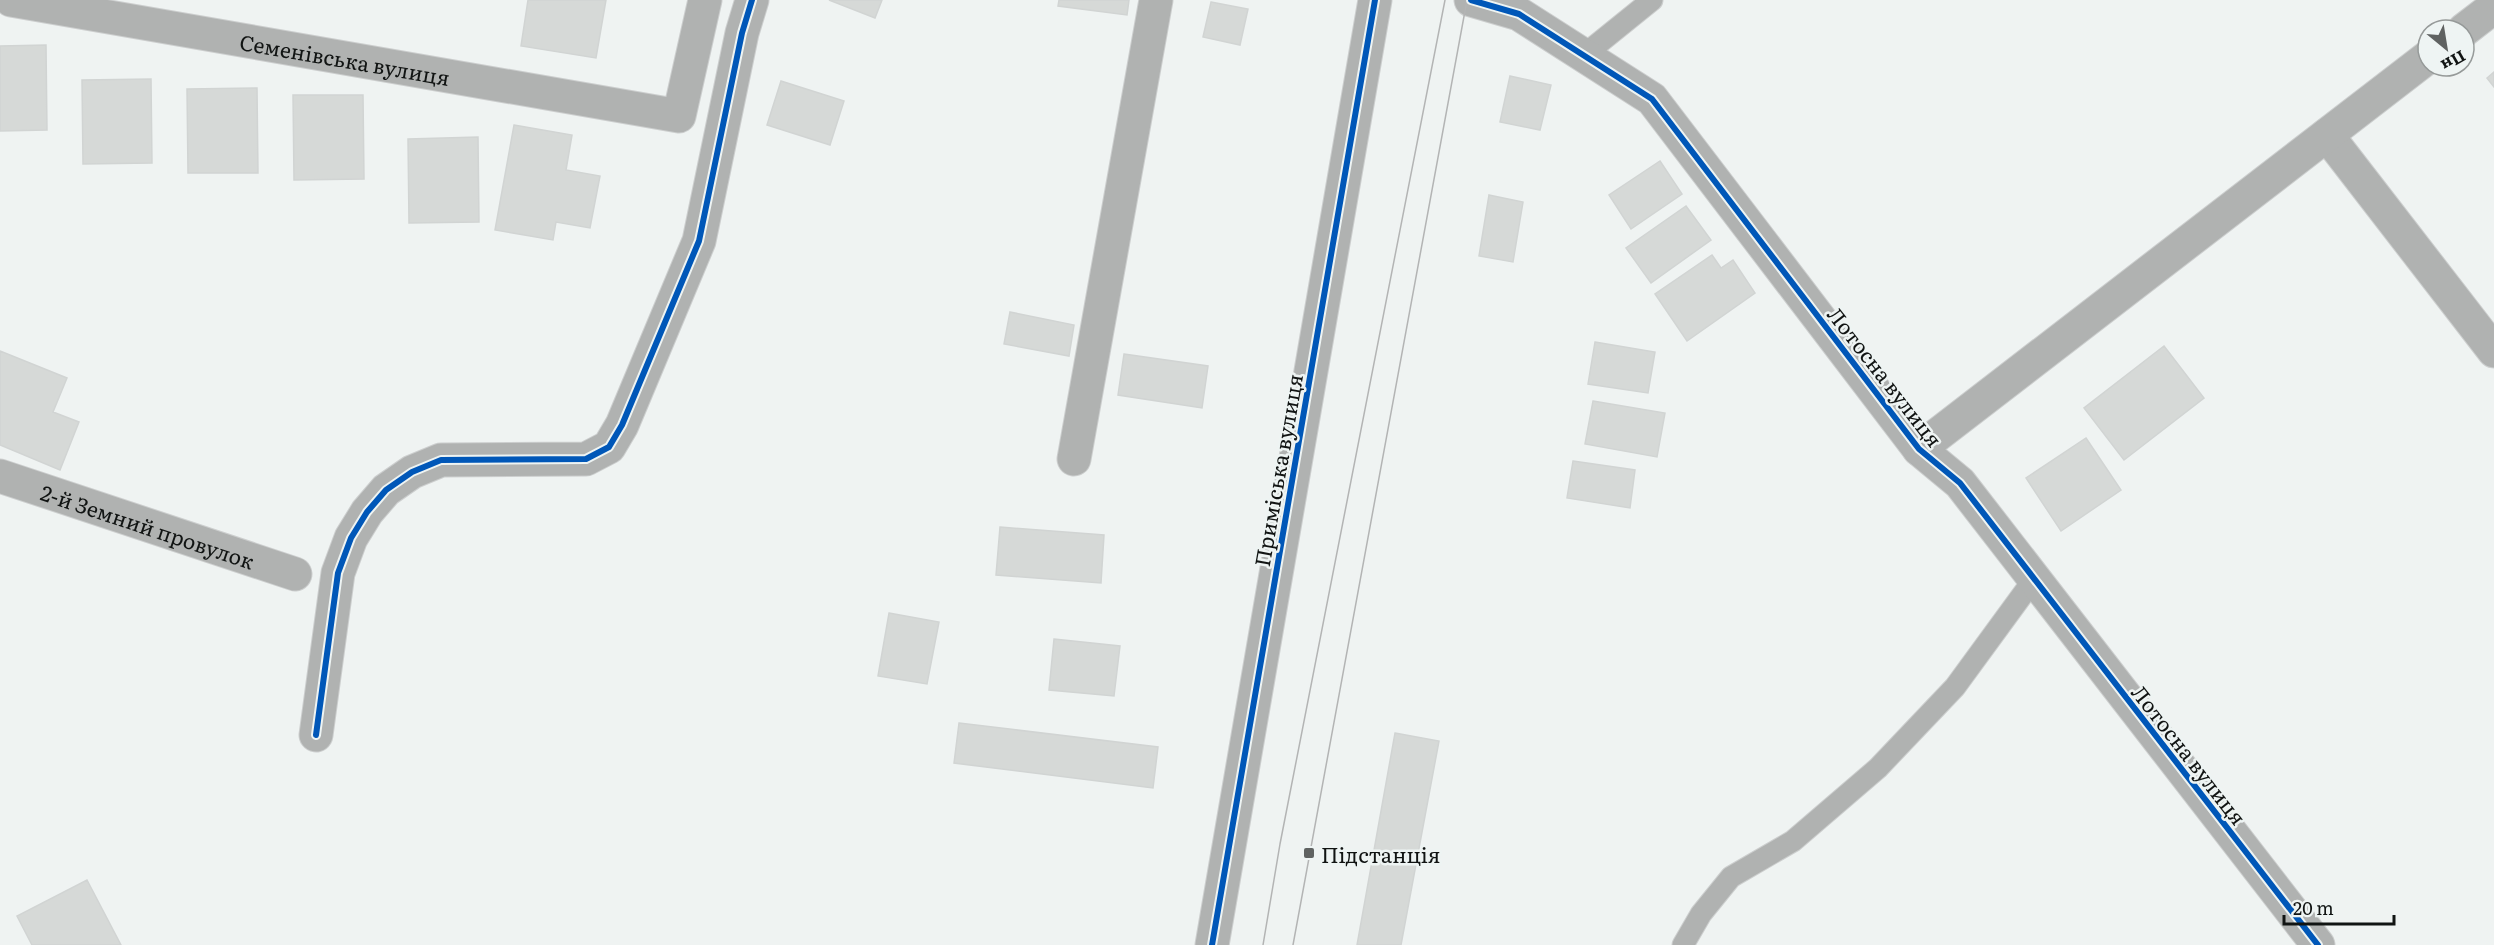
<svg xmlns="http://www.w3.org/2000/svg" width="2494" height="945" viewBox="0 0 2494 945" font-family="Literata,serif">
	<rect width="100%" height="100%" fill="#eff3f2"/>
	<!-- building -->
	<path fill="#d6d9d7" stroke="#d1d4d3" stroke-width="1.5" d="M528,0H606L596,58L521,46Z
		M829,0H882L875,18Z
		M1059,0H1129L1127,15L1058,6Z
		M1211,2L1248,9L1240,45L1203,37Z
		M46,45L47,130L0,131V46Z
		M2494,72V87L2487,78Z
		M1510,76L1551,85L1540,130L1500,122Z
		M151,79L152,163L83,164L82,80Z
		M781,81L844,101L830,145L767,125Z
		M257,88L258,173H188L187,89Z
		M293,95H363L364,179L294,180Z
		M514,125L572,135L566,170L600,176L590,228L556,222L553,240L495,230Z
		M478,137L479,222L409,223L408,139Z
		M1660,161L1682,194L1631,229L1609,195Z
		M1489,195L1523,202L1513,262L1479,256Z
		M1686,206L1711,240L1651,283L1626,248Z
		M1712,255L1721,268L1733,260L1755,293L1687,341L1655,294Z
		M1010,312L1074,325L1069,356L1004,344Z
		M1595,342L1655,352L1648,393L1588,384Z
		M2164,346L2204,398L2124,460L2084,408Z
		M0,351L67,378L53,412L79,422L60,470L0,445Z
		M1124,354L1208,366L1202,408L1118,395Z
		M1593,401L1665,413L1657,457L1585,444Z
		M2086,438L2121,490L2061,531L2026,478Z
		M1573,461L1635,470L1630,508L1567,498Z
		M1000,527L1104,535L1101,583L996,575Z
		M889,613L939,622L927,684L878,676Z
		M1054,639L1120,646L1114,696L1049,690Z
		M959,723L1158,747L1153,788L954,763Z
		M1395,733L1439,741L1401,945H1357Z
		M87,880L121,945H32L17,916Z"/>
	<g fill="none" stroke-linecap="round" stroke-linejoin="round">
		<defs>
			<path id="service" d="M1584,55L1652,0
				M1683,945L1701,914L1731,877L1793,841L1878,768L1955,687L2034,579"/>
			<g id="minor">
				<path id="s1" d="M11,0L679,116L705,0"/>
				<path d="M1471,0L1519,14L1652,99L1919,449L1960,483L2318,945"/>
				<path d="M2464,30L2494,7"/>
				<path d="M2327,135L2494,351"/>
				<path d="M1919,449L2428,57"/>
				<path d="M1074,459L1156,0"/>
				<path id="s2" d="M0,476L295,574"/>
				<path d="M316,735L338,573L351,538L367,512L386,490L412,472L441,460L586,459L609,447L622,425L699,241L742,33L752,0"/>
			</g>
			<path id="tertiary" d="M1212,945L1375,0"/>
		</defs>
		<!-- service casing -->
		<use href="#service" stroke="#cccece" stroke-width="23"/>
		<!-- minor casing -->
		<use href="#minor" stroke="#cccece" stroke-width="35"/>
		<!-- tertiary casing -->
		<use href="#tertiary" stroke="#cccece" stroke-width="35"/>
		<!-- service -->
		<use href="#service" stroke="#b0b2b1" stroke-width="21"/>
		<!-- minor -->
		<use href="#minor" stroke="#b0b2b1" stroke-width="33"/>
		<!-- tertiary -->
		<use href="#tertiary" stroke="#b0b2b1" stroke-width="33"/>
		<!-- tram -->
		<path stroke="#b3b4b4" stroke-width="1.5" d="M1263,945L1280,844L1445,0
			M1293,945L1467,0"/>
		<defs>
			<path id="cycleway" d="M1471,0L1519,14L1652,99L1919,449L1960,483L2318,945
				M316,735L338,573L351,538L367,512L386,490L412,472L441,460L586,459L609,447L622,425L699,241L742,33L752,0
				M1212,945L1375,0"/>
		</defs>
		<!-- cycleway casing -->
		<use href="#cycleway" stroke="#eef4f3" stroke-width="10"/>
		<!-- cycleway -->
		<use href="#cycleway" stroke="#0057b8" stroke-width="6"/>
	</g>
	<!-- markers -->
	<rect fill="#5f6261" stroke="#eef4f3" stroke-width="2" x="1303" y="847" width="12" height="12" rx="3"/>
	<g text-anchor="middle" dominant-baseline="central" stroke-width="5" stroke-linejoin="round" paint-order="stroke">
		<!-- street labels -->
		<g font-size="21" fill="#111413" stroke="#eef4f3">
			<text stroke="none"><textPath href="#s1" startOffset="339">Семенівська вулиця</textPath></text>
			<text transform="translate(1886 376) rotate(52)">Лотосна вулиця</text>
			<text transform="translate(1277 470) rotate(-80)">Приміська вулиця</text>
			<text stroke="none"><textPath href="#s2" startOffset="156">2-й Земний провулок</textPath></text>
			<text transform="translate(2190 754) rotate(52)">Лотосна вулиця</text>
		</g>
		<!-- poi labels -->
		<g font-size="21" fill="#111413" stroke="#eef4f3" text-anchor="start">
			<text x="1321" y="853">Підстанція</text>
		</g>
	</g>
	<!-- north arrow -->
	<g transform="translate(2446 48) rotate(150)"><circle r="28" fill="#eef4f3" stroke="#969a99" stroke-width="1.5"/>
	<path d="M0-4.5L10 22L0 15L-10 22Z" fill="#5f6261"/>
	<text y="-9" font-size="16" font-weight="bold" text-anchor="middle" fill="#111413">Пн</text>
	</g>
	<!-- scale -->
	<path d="M2284 915v9h110v-9" fill="none" stroke="#111413" stroke-width="3"/>
	<text x="2293" y="915" font-size="18" fill="#111413" stroke="#eef4f3" stroke-width="4.5" paint-order="stroke">20 m</text>
</svg>
